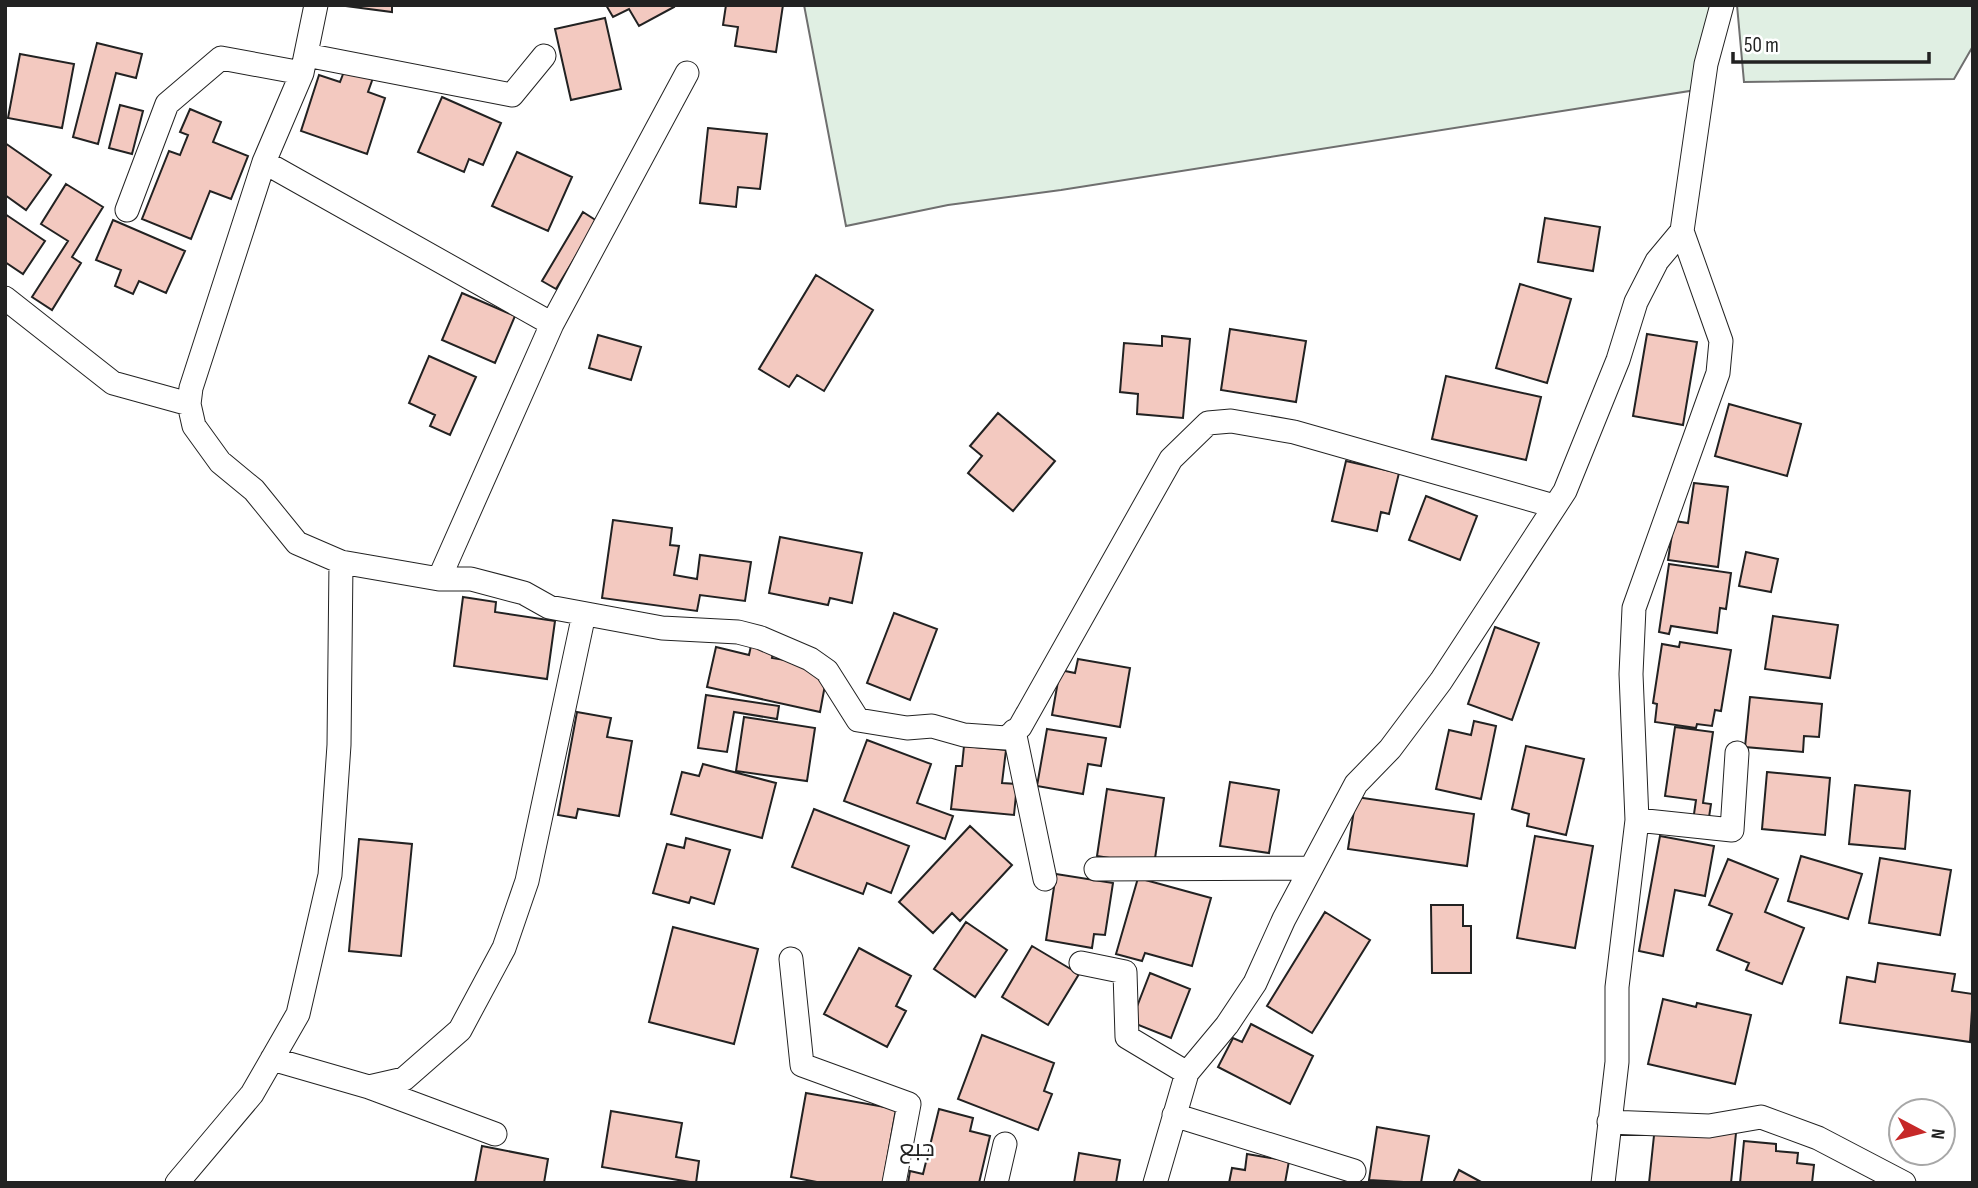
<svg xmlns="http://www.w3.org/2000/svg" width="1978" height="1188" viewBox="0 0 1978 1188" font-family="'Sofia Sans Condensed',Cairo,sans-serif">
	<rect width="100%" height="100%" fill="#fff"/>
	<!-- green -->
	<path fill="#e0efe3" stroke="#6f6f6f" stroke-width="2" d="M804,5H1722L1702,89L1061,190L948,205L846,226Z
		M1737,5H1973V46L1954,79L1744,82Z"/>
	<!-- building -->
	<path fill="#f3c9c0" stroke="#222" stroke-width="2" d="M338,5H392V12Z
		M606,5H673L674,7L639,26L629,9L613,17Z
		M726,5H783L776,52L735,46L738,27L723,25Z
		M605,18L621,89L571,100L555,29Z
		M97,43L142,54L136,78L116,73L98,144L73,137Z
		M20,54L74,64L62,128L8,118Z
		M345,69L373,78L368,92L385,98L367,154L301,131L319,75L340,82Z
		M442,97L501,123L483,165L469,159L464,172L418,152Z
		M120,105L143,111L132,154L109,148Z
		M190,109L221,122L213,142L248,156L231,199L210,191L191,239L142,219L169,151L180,155L188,135L180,132Z
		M708,128L767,134L760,189L738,187L736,207L700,203Z
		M5,143L51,175L26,210L5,195Z
		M517,152L572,177L548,231L492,206Z
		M66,184L103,207L72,257L81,263L52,310L32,297L68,241L41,224Z
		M583,212L597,221L556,289L542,281Z
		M5,214L45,241L23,274L5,262Z
		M1545,218L1600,227L1593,271L1538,262Z
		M113,220L185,251L166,293L139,281L133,294L115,286L121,270L96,260Z
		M816,275L873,310L824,391L797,375L789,387L759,369Z
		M1520,284L1571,299L1547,383L1496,368Z
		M462,293L515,316L495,363L442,340Z
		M1230,329L1306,341L1296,402L1221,390Z
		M1647,334L1697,342L1683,425L1633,416Z
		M598,335L641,347L631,380L589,368Z
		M1162,336L1190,339L1183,418L1137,414L1138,394L1120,392L1124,343L1162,346Z
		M429,356L476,377L450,435L430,426L435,415L409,403Z
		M1446,376L1541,397L1526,460L1432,439Z
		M1729,404L1801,424L1787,476L1715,456Z
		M998,413L1055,461L1013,511L968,473L982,456L970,446Z
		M1346,461L1399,473L1389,514L1381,512L1377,531L1332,521Z
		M1694,483L1728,487L1718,567L1668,560L1674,521L1688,523Z
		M1426,496L1477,516L1460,560L1409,540Z
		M613,520L672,528L670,545L679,546L674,575L697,579L700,555L751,562L745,601L700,595L697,611L602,598Z
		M780,537L862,553L852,603L830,598L828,605L769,593Z
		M1746,552L1778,559L1771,592L1739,586Z
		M1669,564L1731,573L1726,609L1720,608L1717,633L1671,626L1669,634L1659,632Z
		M463,597L496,602L495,612L555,621L547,679L454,666Z
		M894,613L937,629L910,700L867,683Z
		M1773,616L1838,625L1830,678L1765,669Z
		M1495,627L1539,643L1512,720L1468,704Z
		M752,641L774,646L772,658L804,663L825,685L820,712L707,687L716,647L749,655Z
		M1680,642L1731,650L1721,711L1715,710L1712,726L1697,724L1696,728L1655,722L1657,704L1653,703L1662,644L1679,647Z
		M1078,659L1130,668L1120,727L1052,715L1060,670L1075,673Z
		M706,695L779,706L777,719L734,712L727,752L698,748Z
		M1750,697L1822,704L1819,737L1804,736L1803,752L1745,747Z
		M577,712L611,718L607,737L632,741L619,816L578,809L576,818L558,815Z
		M744,717L815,728L807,781L736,771Z
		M1474,721L1496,726L1481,799L1436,789L1449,730L1471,735Z
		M1675,727L1713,732L1703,803L1711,804L1708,824L1693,821L1696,800L1665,796Z
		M1047,729L1106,738L1101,766L1088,764L1083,794L1037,786Z
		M867,740L931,764L917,803L953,816L945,839L844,801Z
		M964,746L1006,750L1002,783L1017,784L1014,815L951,809L956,766H962Z
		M1526,746L1584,759L1566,835L1527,826L1529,814L1512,809Z
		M703,764L776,783L762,838L671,814L682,772L699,776Z
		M1767,772L1830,778L1825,835L1762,829Z
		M1230,782L1279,790L1269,853L1220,846Z
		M1855,785L1910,791L1905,849L1849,844Z
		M1107,789L1164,798L1154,865L1097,856Z
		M1356,797L1474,814L1467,866L1348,849Z
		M814,809L909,846L891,893L867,883L863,894L792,867Z
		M970,826L1012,865L960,921L952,913L933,933L899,902Z
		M1535,836L1593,846L1575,948L1517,938Z
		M1660,836L1714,846L1705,896L1675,890L1663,956L1639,951Z
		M686,838L730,850L714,904L691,897L689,903L653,893L667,844L684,848Z
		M359,839L412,844L401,956L349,951Z
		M1801,856L1862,874L1848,919L1788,901Z
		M1880,858L1951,870L1940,935L1869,923Z
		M1728,859L1778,879L1765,912L1804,928L1782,984L1746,970L1749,963L1717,950L1732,914L1709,905Z
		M1056,874L1113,883L1105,935L1094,934L1092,948L1046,940Z
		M1138,878L1211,898L1192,966L1145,953L1142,961L1116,954Z
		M1431,905H1463V926H1471V973H1432Z
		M1325,912L1370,940L1312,1033L1267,1006Z
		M966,922L1007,950L975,997L934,969Z
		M673,927L758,949L734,1044L649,1022Z
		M1032,946L1079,974L1048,1025L1002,997Z
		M859,948L911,976L896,1006L906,1011L887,1047L824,1014Z
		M1878,963L1955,974L1952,991L1973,994L1970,1042L1840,1023L1847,977L1875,982Z
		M1150,973L1190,989L1171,1038L1131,1022Z
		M1663,999L1696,1007L1697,1003L1751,1015L1735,1084L1648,1064Z
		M1251,1024L1313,1056L1290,1104L1218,1067L1233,1038L1242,1042Z
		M982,1035L1054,1063L1044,1091L1052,1094L1038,1130L958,1099Z
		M806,1093L896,1109L883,1183H822L791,1177Z
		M939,1109L973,1118L970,1131L990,1136L979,1183H908L910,1171L923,1174Z
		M611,1111L682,1123L676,1157L699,1161L696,1183L602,1167Z
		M1655,1126L1736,1133L1731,1183H1649Z
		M1377,1127L1429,1136L1421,1183L1369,1180Z
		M1744,1141L1776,1144V1151L1798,1153L1797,1163L1814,1165L1812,1183H1740Z
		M482,1146L548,1159L544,1183H475Z
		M1079,1153L1120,1160L1116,1183H1074Z
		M1247,1154L1289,1161L1285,1183H1229L1232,1168L1245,1170Z
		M1459,1170L1483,1183H1453Z"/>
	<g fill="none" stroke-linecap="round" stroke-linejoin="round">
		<defs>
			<path id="street" d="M316,5L302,73L264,162L191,388L189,404L194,426L220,462L254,490L297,543L341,562L439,579H471L524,593L549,607L662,628L738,632L761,638L810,659L827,671L858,720L907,728L932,726L964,735L1006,738L1020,727L1171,459L1208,423L1231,421L1294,432L1554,506
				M306,55L512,95L544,56
				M264,162L552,324
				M127,210L167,104L221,58L302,73
				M5,298L113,383L189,404
				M439,579L552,324L687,73
				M1014,731L1045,879
				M1637,820L1732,830L1737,753
				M1096,869L1311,868
				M791,959L802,1065L909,1104L894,1183
				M1081,963L1125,972L1127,1037L1187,1073
				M272,1059L369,1087L495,1134
				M369,1087L404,1079L460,1030L504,948L527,881L584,614
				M1174,1115L1354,1171
				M1609,1122L1709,1126L1761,1117L1818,1138L1904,1183
				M177,1183L252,1094L298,1014L330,875L339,745L341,562
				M996,1183L1005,1144
				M1155,1183L1187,1073L1227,1025L1255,983L1284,919L1356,784L1390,749L1441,681L1565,491L1618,360L1636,302L1657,261L1682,231
				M1603,1183L1617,1062V987L1637,820L1631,674L1634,608L1718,373L1721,341L1682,231L1706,64L1722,5"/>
		</defs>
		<!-- street casing -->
		<use href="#street" stroke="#222" stroke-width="25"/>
		<!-- street -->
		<use href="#street" stroke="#fff" stroke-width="23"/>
	</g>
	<g text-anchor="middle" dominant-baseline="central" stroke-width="5" stroke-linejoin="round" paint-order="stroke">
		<!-- quarter labels -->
		<g font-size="24" fill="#222" stroke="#fff">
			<text x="917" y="1148">جبع</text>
		</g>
	</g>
	<!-- border -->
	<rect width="1978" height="1188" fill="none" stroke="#222222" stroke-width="14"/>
	<!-- north arrow -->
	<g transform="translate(1922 1132) rotate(97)"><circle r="33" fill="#ffffff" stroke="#a7a7a7" stroke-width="2"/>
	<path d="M0-5L12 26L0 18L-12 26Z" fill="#c62828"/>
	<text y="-10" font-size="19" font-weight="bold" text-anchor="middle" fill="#222222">N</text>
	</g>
	<!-- scale -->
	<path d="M1733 52v10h196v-10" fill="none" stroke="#222222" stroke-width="3.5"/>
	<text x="1744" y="52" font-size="21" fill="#222222" stroke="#ffffff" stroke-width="5" paint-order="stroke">50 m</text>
</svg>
